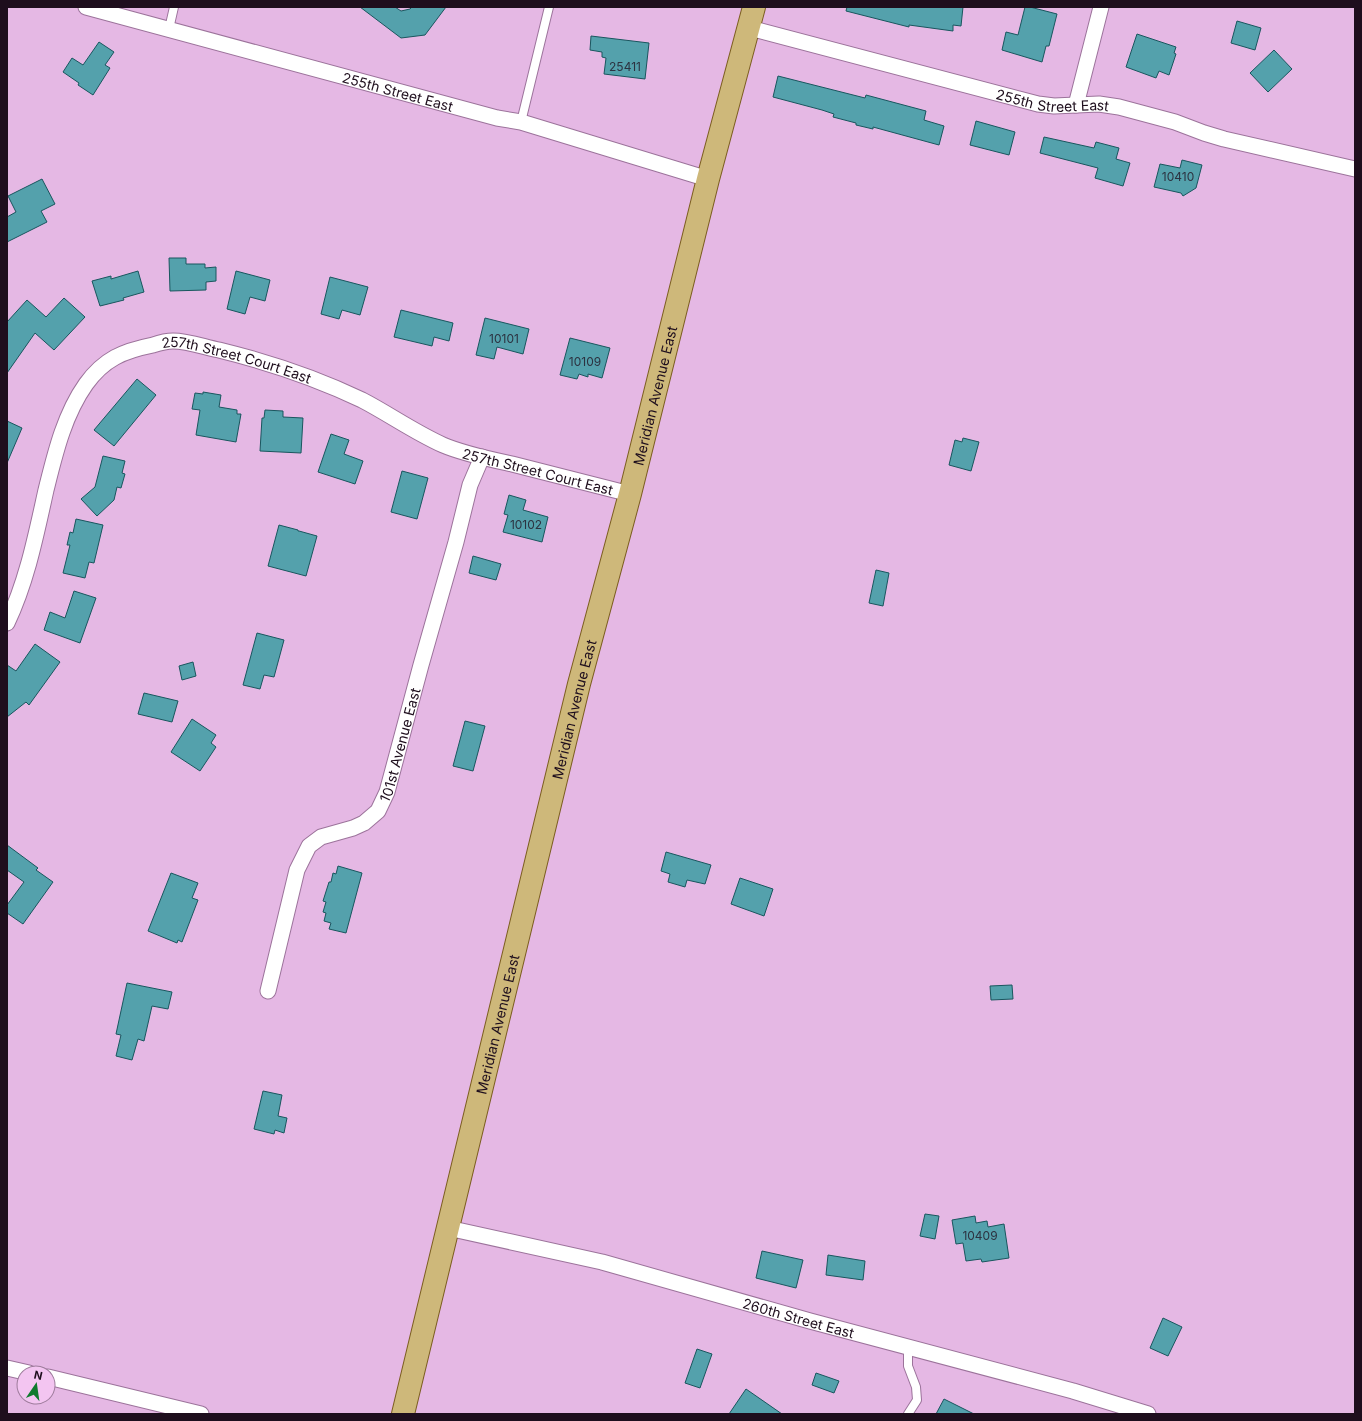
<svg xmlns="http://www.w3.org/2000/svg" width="1362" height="1421" viewBox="0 0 1362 1421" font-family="Inter,sans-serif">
	<rect width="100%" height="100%" fill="#e5b8e4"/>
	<!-- building -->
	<path fill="#54a1ac" stroke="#19565e" d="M360,7H395L401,11L410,9L412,7H446L425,35L401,38Z
		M847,7H963L961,26L953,25V31L909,25V27L846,11Z
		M1025,7H1030L1057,14L1049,46H1046L1042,62L1002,50L1006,32L1018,35Z
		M1237,21L1261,28L1255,50L1231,43Z
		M1137,34L1176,47L1174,53L1176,54L1169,75L1159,71L1156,78L1126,67Z
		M591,36L649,43L645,79L604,74L606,58L602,57V52L590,50Z
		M99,42L114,52L105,65L110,68L93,95L78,85L79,83L63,72L72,58L83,65Z
		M1274,50L1292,69L1268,92L1250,73Z
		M778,76L865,98L866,95L926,111L924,120L944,126L939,145L873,127V129L856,125V123L833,117L834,114L822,110L773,97Z
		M976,121L1015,132L1009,155L970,145Z
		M1044,137L1094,148L1096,142L1119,148L1116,159L1130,163L1123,186L1095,178L1098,168L1040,153Z
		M1182,160L1202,165L1196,188L1183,196L1181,193L1154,187L1160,164L1180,168Z
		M42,179L55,204L41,211L47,222L7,242V217L16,212L8,196Z
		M169,258H186V264H205V268L216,267V281L206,282V290L170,291Z
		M138,271L144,292L123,298L124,300L100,306L92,281L111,276V279Z
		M236,271L270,280L265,301L250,297L245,314L227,309Z
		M330,277L368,287L360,315L342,310L339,319L321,314Z
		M64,298L85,317L54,350L35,333L7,373V322L27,300L46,317Z
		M401,310L453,323L449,341L434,337L432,346L394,337Z
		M485,318L529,329L523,354L497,347L494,359L476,355Z
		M570,338L610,348L602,378L588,374V377L579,374L577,379L560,375Z
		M137,379L156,395L114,446L94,430Z
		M203,392L221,395L219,407L237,410V414H241L236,442L196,435L200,410L192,409L195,393L203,394Z
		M265,410L283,411V417L303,418L301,453L260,451L262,418H264Z
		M7,421L22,428L7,463Z
		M331,434L349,440L344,454L363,461L355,484L318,472Z
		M963,438L979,442L971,471L949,465L955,440L962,442Z
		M103,456L125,461L122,473L125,474L121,488L117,487L114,500L97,516L81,499L95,487Z
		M402,471L428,478L417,519L391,512Z
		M509,495L526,500L523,510L548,517L542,542L503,532L508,515L504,514Z
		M76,519L103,525L94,563L89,562L85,578L63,573L70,545H67L70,532L73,533Z
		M279,525L298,530V531H299L317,536L306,576L268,566Z
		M473,556L501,564L496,580L469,573Z
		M876,570L889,573L883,606L869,603Z
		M74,591L96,598L80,643L44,630L50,612L65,618Z
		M257,633L284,640L274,677L264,675L260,689L243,685Z
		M35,644L60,662L29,705L26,702L7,717V665L16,671Z
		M193,662L196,676L182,680L179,666Z
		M144,693L178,701L172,722L138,714Z
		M192,719L216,735L211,743L216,747L200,771L171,752Z
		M465,721L485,726L473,771L453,766Z
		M7,845L38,868L36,870L53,882L23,924L7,913V905L24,882L7,870Z
		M666,852L711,865L705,884L687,880L685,887L668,882L670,874L661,871Z
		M338,866L362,873L346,933L329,929L331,923L324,921L326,913L323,912L326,902L323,901L329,882H331L333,873L336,874Z
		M171,873L198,883L192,898L198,900L182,942L178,940L177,943L148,931Z
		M740,878L773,889L764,916L731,904Z
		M127,983L172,992L168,1009L152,1006L144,1041L138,1039L132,1060L116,1056L121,1035L116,1034Z
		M1012,985L1013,999L991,1000L990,986Z
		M263,1091L282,1095L278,1116L287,1118L284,1133L275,1130L274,1134L254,1129Z
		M925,1214L939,1216L935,1239L920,1236Z
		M975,1216L976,1223L987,1221L988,1227L1004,1224L1009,1258L982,1262L981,1259L966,1261L963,1243L956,1244L952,1220Z
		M762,1251L803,1260L796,1288L756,1278Z
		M828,1255L865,1261L863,1280L826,1275Z
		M1163,1318L1182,1327L1168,1356L1150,1348Z
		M697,1349L712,1354L700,1388L685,1383Z
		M816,1373L839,1381L834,1393L812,1385Z
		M746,1389L782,1414H729Z
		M944,1399L974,1414H936Z"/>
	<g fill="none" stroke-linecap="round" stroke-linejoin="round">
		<defs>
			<path id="service" d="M169,29L174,7
				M521,122L549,7
				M908,1347V1366L916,1387L917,1400L908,1414"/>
			<g id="minor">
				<path id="s1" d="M86,7L497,118L521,122L708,179"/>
				<path id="s2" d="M750,28L1038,104L1054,106L1099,104L1119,107L1175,122L1204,133L1224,139L1355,169"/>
				<path d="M1076,105L1101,7"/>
				<path id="s3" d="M7,623C27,581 36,535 46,490C55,454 64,415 86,384C104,359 123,351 153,345C159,343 166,341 173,341C188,341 204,347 219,350C268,362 316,378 362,400C389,414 414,432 443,445C464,454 489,459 512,464C551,474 591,484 630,494"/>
				<path id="s4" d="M268,991L297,870L309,846L321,837L353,828L364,823L378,811L387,792L421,665L456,542L470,485L482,457"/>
				<path id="s5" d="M448,1228L602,1262L810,1321L1073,1391L1148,1414"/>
				<path d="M7,1368L29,1373"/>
				<path d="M48,1377L201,1414"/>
			</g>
			<g id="primary">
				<path id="s6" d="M403,1414L579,684L630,494L708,179L754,7"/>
			</g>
		</defs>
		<!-- service casing -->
		<use href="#service" stroke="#9c739b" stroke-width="10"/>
		<!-- minor casing -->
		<use href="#minor" stroke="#9c739b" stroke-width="17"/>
		<!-- primary casing -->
		<use href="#primary" stroke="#7b5d20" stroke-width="24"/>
		<!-- service -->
		<use href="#service" stroke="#fff" stroke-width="8"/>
		<!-- minor -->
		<use href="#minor" stroke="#fff" stroke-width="15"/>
		<!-- primary -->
		<use href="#primary" stroke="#ceb87a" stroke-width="22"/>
	</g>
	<g text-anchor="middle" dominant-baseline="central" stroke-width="3.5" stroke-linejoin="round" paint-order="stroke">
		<!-- number labels -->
		<g font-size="12" fill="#2c3341">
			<text x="625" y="66">25411</text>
			<text x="1178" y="176">10410</text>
			<text x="504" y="338">10101</text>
			<text x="585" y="361">10109</text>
			<text x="526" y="524">10102</text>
			<text x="980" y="1235">10409</text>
		</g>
		<!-- street labels -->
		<g font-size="14" fill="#1e0e1d" stroke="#f3c5f1">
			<text stroke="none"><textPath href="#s1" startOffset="323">255th Street East</textPath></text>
			<text stroke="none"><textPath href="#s2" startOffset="312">255th Street East</textPath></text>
			<text stroke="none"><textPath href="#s3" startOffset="419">257th Street Court East</textPath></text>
			<text stroke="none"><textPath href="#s6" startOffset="1049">Meridian Avenue East</textPath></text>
			<text stroke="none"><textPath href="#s3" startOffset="743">257th Street Court East</textPath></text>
			<text stroke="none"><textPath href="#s6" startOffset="725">Meridian Avenue East</textPath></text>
			<text stroke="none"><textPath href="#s4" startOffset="300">101st Avenue East</textPath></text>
			<text stroke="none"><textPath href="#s6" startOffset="401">Meridian Avenue East</textPath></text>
			<text stroke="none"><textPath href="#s5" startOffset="362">260th Street East</textPath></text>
		</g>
	</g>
	<!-- border -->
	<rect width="1362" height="1421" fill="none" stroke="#1e0e1d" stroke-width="16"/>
	<!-- north arrow -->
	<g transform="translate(36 1385) rotate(13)"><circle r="19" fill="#f3c5f1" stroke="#9e7c9c"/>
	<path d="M0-3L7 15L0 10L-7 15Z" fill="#0f7a2e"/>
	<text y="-6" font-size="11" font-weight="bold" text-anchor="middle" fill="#1e0e1d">N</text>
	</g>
</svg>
